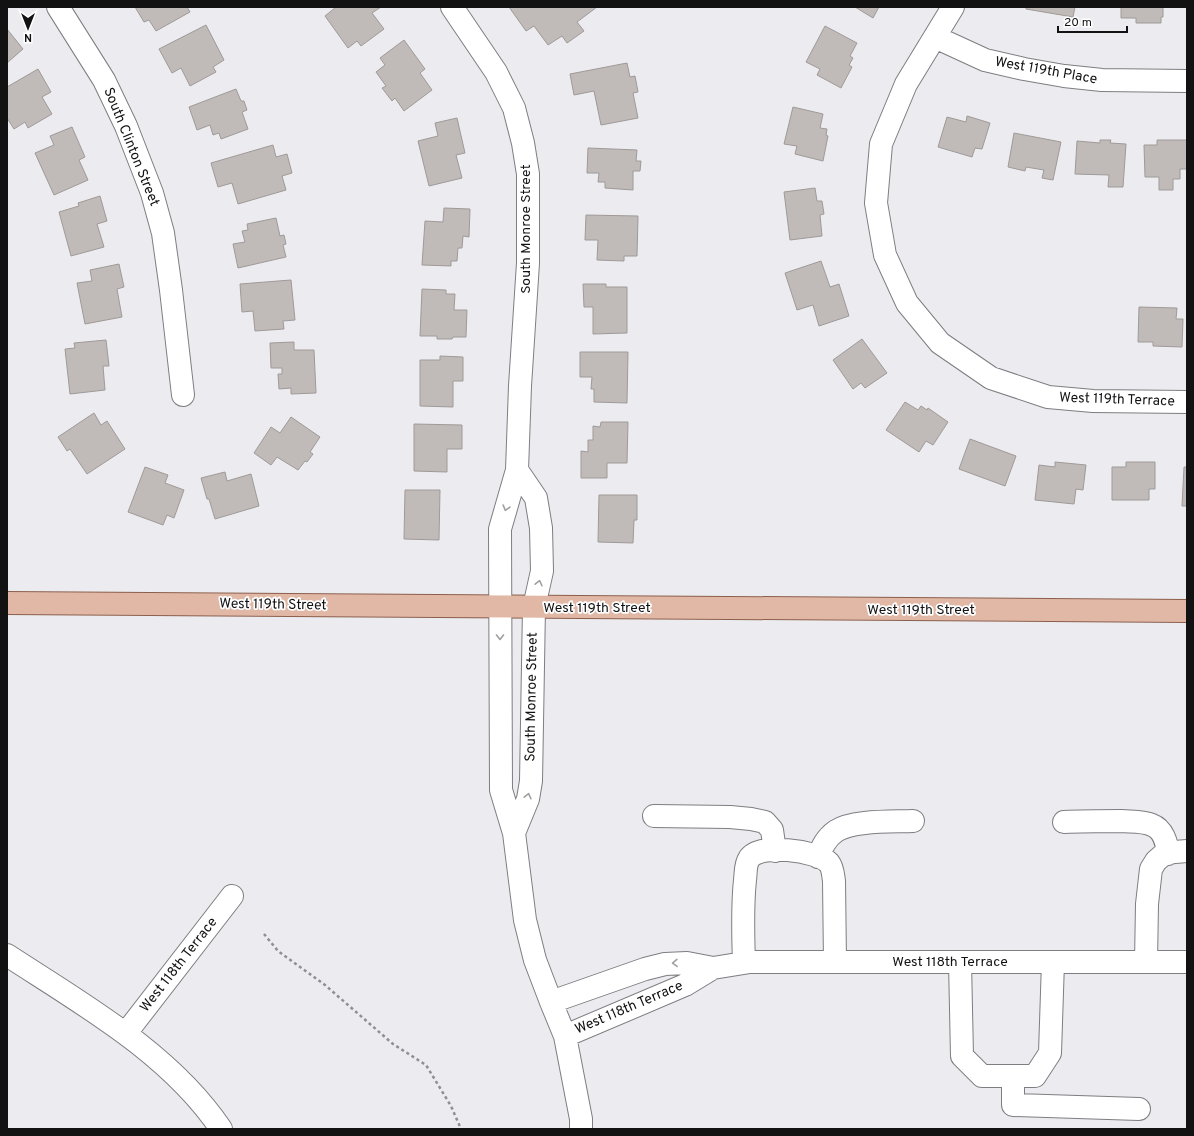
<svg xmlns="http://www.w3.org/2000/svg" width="1194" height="1136" viewBox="0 0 1194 1136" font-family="Overpass,sans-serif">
	<rect width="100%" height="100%" fill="#ebebf0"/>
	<!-- building -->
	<path fill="#c0bbb9" stroke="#9f9a98" d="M135,7H187L190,12L156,31L149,20L144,22Z
		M336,7H381L372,13L384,29L361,46L357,41L348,48L325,16Z
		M509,7H597L577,22L584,31L567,43L562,36L548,45L534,26L526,31Z
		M855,7H879L873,18Z
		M1026,7H1075L1073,17L1026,9Z
		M1121,7H1163V17H1161V23H1136V18H1121Z
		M206,25L224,60L213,67L216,72L190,86L181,68L172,73L159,49Z
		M825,26L857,43L850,56L853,58L849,65L852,67L841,88L817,75L820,69L806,62Z
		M7,29L23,49L7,63Z
		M404,40L425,69L420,73L432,90L404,111L395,98L392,101L382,88L386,86L376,72L385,65L380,58Z
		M627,63L630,77L635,76L638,92L633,93L638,118L601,125L594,91L574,95L570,74Z
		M38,69L51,92L42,97L52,114L28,128L25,122L14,129L7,118V87Z
		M236,89L241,101H244L247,110L242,112L248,129L221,139L219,133L213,135L210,125L197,130L189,107Z
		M793,107L823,114L820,128L827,129L826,135L828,136L823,161L795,154L797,146L784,144Z
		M967,116L990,123L982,149L975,148L972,157L938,147L947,117L966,122Z
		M457,118L465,153L456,155L462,178L429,186L418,141L438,136L435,123Z
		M72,127L85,157L79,160L88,180L54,195L35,153L54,145L50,136Z
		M1014,133L1061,142L1053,180L1042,178L1044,170L1026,167L1025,171L1008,167Z
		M1100,140H1111L1110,143L1126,144L1123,187H1108L1109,175L1075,174L1077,141L1100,143Z
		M1157,140H1187V169H1180V179H1173V190H1159V177H1145L1144,145H1157Z
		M273,145L276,157L287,154L292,173L282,176L286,190L238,204L232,183L218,187L211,163Z
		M588,148L637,150L636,161H641L640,171H633V190L605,188V182H598L599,173H587Z
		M815,188L817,201H822L824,214L820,215L822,236L790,240L784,192Z
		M100,196L107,221L97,224L104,247L71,256L59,212L79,206L78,203Z
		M444,208L470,209L469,237L463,236L462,248H458L457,261H451V266L422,265L425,221L443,222Z
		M586,215L638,216L637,256H624V261L597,260L598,240H585Z
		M276,218L280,236L284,235L286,244L283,245L286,257L238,268L233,244L245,242L242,231L248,230L247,224Z
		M821,261L830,287L839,284L849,316L819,326L813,305L797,310L785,273Z
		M119,264L124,287L117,289L122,317L85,324L77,283L92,281L90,270Z
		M291,280L295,320L283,321L284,329L255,331L253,311L242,312L240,284Z
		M583,284H606V287H627V333L593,334V307H584Z
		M422,289L446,290V294H455L454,310H467L466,337H453L452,339H437V336H420Z
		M1139,307L1177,308L1176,319H1183L1182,347L1153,346V342H1138Z
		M862,339L887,373L865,388L861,383L853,389L833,360Z
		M106,340L109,366H103L105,390L70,394L65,349L75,348L74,343Z
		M294,342V350H314L316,393L291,394V388L279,389L278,374H282V368H271L270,343Z
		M580,352H628L627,403L594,402V389H591L592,377H580Z
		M440,356L463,357V381H453V407L420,406V360H440Z
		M905,402L918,410L921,406L927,410L928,408L948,422L933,445L926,441L919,452L886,430Z
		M94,413L101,425L107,421L125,449L87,474L70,449L67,451L58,437Z
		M291,417L320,437L310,452L313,454L307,462L305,461L298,470L277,457L271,465L254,453L271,427L280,433Z
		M601,422H628L627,463H607V478H581V451L588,452V440H593V426L600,427Z
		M414,424L462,425V449H447V472L414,471Z
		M970,439L1016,456L1005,486L959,469Z
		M1055,462L1086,465L1083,490L1076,489L1074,504L1035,500L1039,465L1055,467Z
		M1126,462H1155V489H1149V500H1112V467H1126Z
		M145,467L168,475L165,483L184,490L174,518L167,515L163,525L128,512Z
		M1184,467H1187V506H1182Z
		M225,472L227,481L251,474L259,506L215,519L209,499H207L201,478Z
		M405,490H440L439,540L404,539Z
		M599,495H637V520H634L633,543L598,542Z"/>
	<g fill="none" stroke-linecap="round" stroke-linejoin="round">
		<defs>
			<path id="minor" d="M58,7L104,80L126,126L152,193L163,233L171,290L183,395
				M452,7L496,72L514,108L523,143L528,174V263L520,386L517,470L500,529L501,790L514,833L525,920L535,960L551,1002L565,1036L581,1119V1129
				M953,7L906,84L881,144L876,203L885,255L907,303L940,343L991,378L1048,397L1093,401L1187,402
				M935,37L985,60L1024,69L1064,76L1102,80L1187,81
				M654,816L730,817L751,819L765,822L772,830L775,851
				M1064,822C1083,821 1102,821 1121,821C1131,822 1143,821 1152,825C1163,829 1167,843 1168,854
				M514,833L528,799L531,781L534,607L542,571L541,528L536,498L517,470
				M818,857C822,847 826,838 836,831C853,820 893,822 913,821
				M7,955C82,1004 170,1053 221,1129
				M744,962C743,935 742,908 745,880C746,873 745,865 749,859C758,843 817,850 829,863C833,868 833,875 834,881L835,962
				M960,962L962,1056L982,1076H1035L1050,1053L1053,962
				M1146,962L1147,904L1151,869L1156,861L1164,854L1175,852L1187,851
				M551,1002L645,969L665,964L687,963L713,968L750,962H1187
				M126,1033L232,896
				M565,1036L685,985L713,968
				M1013,1076V1105L1139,1109"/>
			<path id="major" d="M7,603L1187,611"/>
		</defs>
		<!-- minor casing -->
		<use href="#minor" stroke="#7e7d81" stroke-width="24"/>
		<!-- major casing -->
		<use href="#major" stroke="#8c5f4c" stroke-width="24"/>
		<!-- path -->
		<path stroke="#8f8f92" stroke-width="2.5" stroke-dasharray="3 3" stroke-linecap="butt" d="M264,934L278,951L325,985L393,1044L426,1065L451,1106L461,1129"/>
		<!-- minor -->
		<use href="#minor" stroke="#fff" stroke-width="22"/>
		<!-- major -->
		<use href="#major" stroke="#e1b8a6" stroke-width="22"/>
	</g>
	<!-- one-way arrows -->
	<defs><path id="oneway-chevron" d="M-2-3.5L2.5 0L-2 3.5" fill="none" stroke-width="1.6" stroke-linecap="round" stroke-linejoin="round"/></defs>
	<g stroke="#a0a0a1">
		<use href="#oneway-chevron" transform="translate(506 508) rotate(106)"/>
		<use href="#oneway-chevron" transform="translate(539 583) rotate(-77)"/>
		<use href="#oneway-chevron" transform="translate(500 637) rotate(90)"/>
		<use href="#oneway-chevron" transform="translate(528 796) rotate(-76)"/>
		<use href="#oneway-chevron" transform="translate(675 963) rotate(178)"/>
	</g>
	<g text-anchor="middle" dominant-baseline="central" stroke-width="3.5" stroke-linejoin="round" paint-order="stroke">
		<!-- street labels -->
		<g font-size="14" fill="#121213" stroke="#fff">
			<text transform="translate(1046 71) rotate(10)">West 119th Place</text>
			<text transform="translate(131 147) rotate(68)">South Clinton Street</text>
			<text transform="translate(526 229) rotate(-90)">South Monroe Street</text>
			<text transform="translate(1117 400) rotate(2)">West 119th Terrace</text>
			<text transform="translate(273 605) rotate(1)">West 119th Street</text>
			<text x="597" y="608">West 119th Street</text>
			<text x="921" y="610">West 119th Street</text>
			<text transform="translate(532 697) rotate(-89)">South Monroe Street</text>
			<text x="950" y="962">West 118th Terrace</text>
			<text transform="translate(179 965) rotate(-52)">West 118th Terrace</text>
			<text transform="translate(629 1008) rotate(-23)">West 118th Terrace</text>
		</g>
	</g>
	<!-- border -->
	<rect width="1194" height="1136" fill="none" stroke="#121213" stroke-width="16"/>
	<!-- north arrow -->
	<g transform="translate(28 28) rotate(180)" stroke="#ffffff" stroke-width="3" paint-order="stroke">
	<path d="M0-3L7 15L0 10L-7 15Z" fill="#121213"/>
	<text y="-6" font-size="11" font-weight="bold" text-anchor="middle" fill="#121213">N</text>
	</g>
	<!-- scale -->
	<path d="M1058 26v6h69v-6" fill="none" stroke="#121213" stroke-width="2"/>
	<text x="1064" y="26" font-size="12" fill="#121213" stroke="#ffffff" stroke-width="3" paint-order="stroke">20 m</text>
</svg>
